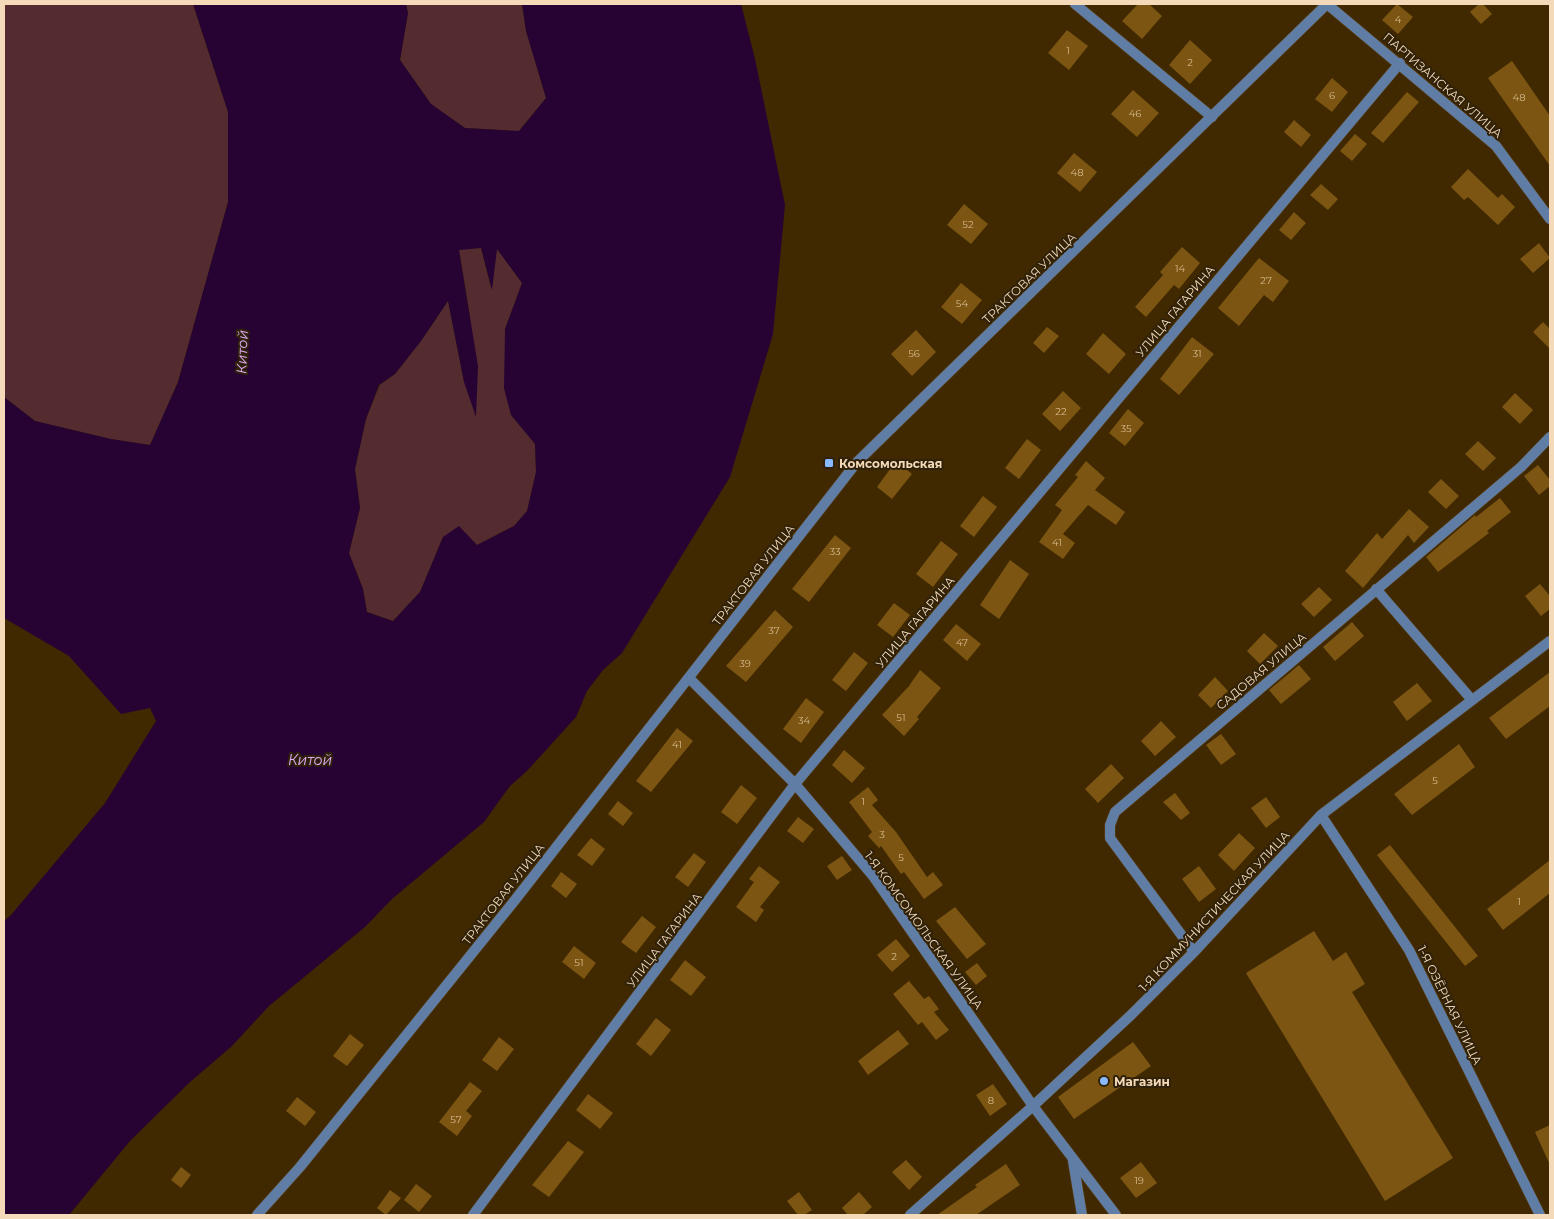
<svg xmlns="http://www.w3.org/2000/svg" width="1554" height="1219" viewBox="0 0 1554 1219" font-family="Montserrat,sans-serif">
	<rect width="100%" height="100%" fill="#402900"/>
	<!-- green -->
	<path fill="#542c2f" d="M4,4H193L228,112V202L178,382L150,445L111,439L35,421L4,397Z
		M406,4H522L526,31L546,98L519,131L465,128L431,104L400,60L408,13Z
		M481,248L491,288L497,248L522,283L505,329V349L511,415L535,444L536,472L527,511L514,526L477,545L443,537L420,592L393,621L367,612L363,589L349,553L360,508L355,469L366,419L380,385L395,374L421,341L448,301L464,382L470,316L459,249Z"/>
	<!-- water -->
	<path fill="#270333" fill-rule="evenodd" d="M193,4H406L408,13L400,60L431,104L465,128L519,131L546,98L526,31L522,4H741L755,59L785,205L773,334L730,477L622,653L603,670L587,691L576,717L527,771L510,786L484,822L392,899L365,927L269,1006L232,1046L190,1082L130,1141L69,1215H4V921L11,915L105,803L156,721L150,708L121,714L69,656L4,618V397L35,421L111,439L150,445L178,382L228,202V112ZM481,248L492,290L497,249L522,283L505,329L504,388L511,415L535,444L536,472L527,511L514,526L477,545L459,526L443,537L420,592L393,621L367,612L363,589L349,553L360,508L355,469L366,419L379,385L395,374L421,341L448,301L464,382L476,417L478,366L459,250Z"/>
	<!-- building -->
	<path fill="#7b5511" d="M1138,4H1149L1162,16L1142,39L1122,21Z
		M1397,4L1413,17L1398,34L1382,20Z
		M1479,4H1483L1492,14L1481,24L1470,12Z
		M1067,30L1088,46L1069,70L1048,53Z
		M1190,40L1212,60L1190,84L1169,65Z
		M1512,61L1550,116V166L1488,78Z
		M1332,78L1348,92L1332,112L1315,99Z
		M1133,90L1159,113L1137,137L1111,114Z
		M1407,92L1419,102L1383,143L1371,133Z
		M1294,120L1311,135L1301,147L1284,132Z
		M1355,134L1367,144L1352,161L1340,151Z
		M1074,153L1097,172L1080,192L1057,173Z
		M1468,169L1498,198L1502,194L1515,207L1498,225L1468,197L1464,200L1451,187Z
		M1321,184L1338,199L1328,210L1310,195Z
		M964,204L988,224L971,244L947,225Z
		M1294,212L1306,223L1291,240L1279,230Z
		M1539,243L1550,258L1533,273L1520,259Z
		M1182,247L1200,263L1179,289L1174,285L1146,317L1135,307L1163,275L1160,272Z
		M1259,258L1289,281L1273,302L1264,295L1239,326L1218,308Z
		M961,283L982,300L962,324L941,307Z
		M1543,322L1550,329V349L1533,332Z
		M1047,327L1059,336L1044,353L1033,343Z
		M916,330L936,352L912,376L891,354Z
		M1103,333L1126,354L1109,374L1086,354Z
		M1192,337L1214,354L1179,395L1160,379Z
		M1063,391L1081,408L1060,431L1042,414Z
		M1515,393L1533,410L1520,424L1502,407Z
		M1128,409L1144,423L1125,446L1109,433Z
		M1027,439L1041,450L1019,479L1005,468Z
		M1478,441L1496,458L1483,471L1465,454Z
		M896,461L912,474L892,499L877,487Z
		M1086,461L1105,478L1095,490L1125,512L1116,525L1088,505L1063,534L1075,543L1063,559L1039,542L1062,510L1055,505L1078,477L1075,475Z
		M1538,465L1550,480V486L1539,495L1524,476Z
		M1441,479L1459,496L1446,509L1428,492Z
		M983,496L997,507L974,537L960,526Z
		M1500,498L1511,512L1487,531L1489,533L1438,572L1426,557L1475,515L1476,517Z
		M1409,509L1429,527L1414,543L1408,535L1363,588L1345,571L1377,533L1382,539Z
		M835,535L851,548L809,602L792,589Z
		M941,541L958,554L933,587L916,574Z
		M1010,560L1029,574L999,619L980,605Z
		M1540,584L1550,596V609L1541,616L1525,596Z
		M1319,587L1332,600L1314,617L1301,604Z
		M894,603L910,615L893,637L877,625Z
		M775,610L793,627L746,682L726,666Z
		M1352,622L1364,636L1335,661L1323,647Z
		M956,624L981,644L967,661L943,640Z
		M1264,633L1278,646L1260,664L1247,651Z
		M854,652L868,663L846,691L832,680Z
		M1299,665L1311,679L1281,704L1269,690Z
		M920,670L941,688L917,717L919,719L904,736L882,715L909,686Z
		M1550,672V706L1506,739L1489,718Z
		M1215,677L1228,691L1211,708L1198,695Z
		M1417,683L1432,701L1407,721L1393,702Z
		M806,698L824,712L801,743L783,729Z
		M1161,721L1176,737L1155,756L1141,741Z
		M677,728L693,741L651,792L636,781Z
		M1221,734L1236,754L1221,765L1206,745Z
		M1459,744L1475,767L1412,815L1394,794Z
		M844,750L865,768L852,783L832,765Z
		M1111,764L1124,778L1098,803L1085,789Z
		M741,785L757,798L737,824L721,812Z
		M868,787L878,800L872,805L896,832L927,877L933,872L943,885L924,899L904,872L901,874L881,846L879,848L868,836L872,832L849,802Z
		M1175,793L1190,813L1181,820L1163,802Z
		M1266,797L1280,817L1266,828L1251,808Z
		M618,801L633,813L623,826L608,814Z
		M798,817L814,829L803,843L787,831Z
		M1239,833L1255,848L1234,871L1218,855Z
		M591,838L605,849L592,866L577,855Z
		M1390,845L1478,956L1465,966L1377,855Z
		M694,853L706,862L688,887L675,877Z
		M842,856L852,870L837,880L827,866Z
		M1550,860V893L1503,930L1487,909Z
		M759,866L780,882L760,907L764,910L756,922L736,907L754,882L749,879Z
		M1199,866L1216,889L1199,902L1182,879Z
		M561,872L577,884L566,898L551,886Z
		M955,907L986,944L967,959L936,921Z
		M642,916L656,927L636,953L621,942Z
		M1314,931L1333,961L1346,952L1365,984L1352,992L1453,1158L1385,1201L1246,973Z
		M896,939L910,956L892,972L877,955Z
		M574,946L596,963L584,979L562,962Z
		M685,960L706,977L691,996L670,980Z
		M977,963L987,976L976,985L965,972Z
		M909,981L924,999L929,996L939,1009L934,1012L949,1030L936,1040L922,1022L918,1025L893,994Z
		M656,1018L671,1030L651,1056L636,1044Z
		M898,1030L909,1044L868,1075L858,1061Z
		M350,1034L364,1045L347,1066L333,1056Z
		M499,1037L514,1049L497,1071L482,1060Z
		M1133,1042L1151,1066L1074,1119L1058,1097Z
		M470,1082L482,1091L466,1111L472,1116L457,1136L439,1122Z
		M993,1084L1007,1104L990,1116L976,1095Z
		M588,1094L613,1113L600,1129L576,1110Z
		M297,1097L316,1112L305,1126L286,1111Z
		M1550,1125V1165L1535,1132Z
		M568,1141L584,1152L549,1197L532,1185Z
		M906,1160L922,1177L909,1190L892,1172Z
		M1141,1162L1157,1183L1136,1198L1120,1178Z
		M1006,1164L1020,1185L976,1215H937L977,1187L975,1185Z
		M181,1167L191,1175L181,1188L171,1180Z
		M416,1184L432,1196L419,1212L404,1200Z
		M390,1190L401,1198L386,1215L377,1208Z
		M799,1192L812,1210L804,1215H798L787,1201Z
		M859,1192L872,1207L863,1215H848L842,1208Z"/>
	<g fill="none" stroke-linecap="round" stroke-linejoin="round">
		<defs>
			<path id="minor" d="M1075,4L1212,117
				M1327,4L1496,146L1550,219
				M1376,589L1472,700
				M689,678L795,784L873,876L1033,1106L1116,1215
				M1321,815L1409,950L1540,1215
				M1194,952L1110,838V825L1115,812L1521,467L1550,437
				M1073,1161L1082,1215
				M473,1215L795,784L1400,63
				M910,1215L1033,1106L1131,1015L1194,952L1321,815L1550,641"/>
			<path id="tertiary" d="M257,1215L300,1167L515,900L857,462L1327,4"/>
		</defs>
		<!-- minor casing -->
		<use href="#minor" stroke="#5d451e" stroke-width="11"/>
		<!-- tertiary casing -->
		<use href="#tertiary" stroke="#5d451e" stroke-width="11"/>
		<!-- minor -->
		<use href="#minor" stroke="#607ea5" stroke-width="10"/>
		<!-- tertiary -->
		<use href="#tertiary" stroke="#607ea5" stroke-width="10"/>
	</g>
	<!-- markers -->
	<g fill="#88bafc" stroke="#30210a" stroke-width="2">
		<rect x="824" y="458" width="10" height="10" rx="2.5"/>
		<circle cx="1104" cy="1081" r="5"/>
	</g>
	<g text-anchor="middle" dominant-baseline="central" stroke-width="4" stroke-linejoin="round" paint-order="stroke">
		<!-- number labels -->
		<g font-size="10" fill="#d6b98f">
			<text x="1398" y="19">4</text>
			<text x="1068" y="50">1</text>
			<text x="1190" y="62">2</text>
			<text x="1332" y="95">6</text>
			<text x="1519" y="97">48</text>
			<text x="1135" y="113">46</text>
			<text x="1077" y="172">48</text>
			<text x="968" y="224">52</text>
			<text x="1180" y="268">14</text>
			<text x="1266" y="280">27</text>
			<text x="962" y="303">54</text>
			<text x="914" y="353">56</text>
			<text x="1197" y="353">31</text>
			<text x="1061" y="411">22</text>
			<text x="1126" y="428">35</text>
			<text x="1057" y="542">41</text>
			<text x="835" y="551">33</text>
			<text x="774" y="630">37</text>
			<text x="962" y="642">47</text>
			<text x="745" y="663">39</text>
			<text x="901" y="717">51</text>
			<text x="804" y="720">34</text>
			<text x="677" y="744">41</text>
			<text x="1435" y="780">5</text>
			<text x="863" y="801">1</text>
			<text x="882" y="834">3</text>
			<text x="901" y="857">5</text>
			<text x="1519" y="901">1</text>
			<text x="894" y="956">2</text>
			<text x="579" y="962">51</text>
			<text x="991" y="1100">8</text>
			<text x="456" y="1119">57</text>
			<text x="1139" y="1180">19</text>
		</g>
		<!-- street labels -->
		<g font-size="12" fill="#f4dab9" stroke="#30210a">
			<text transform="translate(1443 85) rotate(41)">ПАРТИЗАНСКАЯ УЛИЦА</text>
			<text transform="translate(1029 278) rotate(-44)">ТРАКТОВАЯ УЛИЦА</text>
			<text transform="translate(1175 311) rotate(-50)">УЛИЦА ГАГАРИНА</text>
			<text transform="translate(753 575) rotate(-52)">ТРАКТОВАЯ УЛИЦА</text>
			<text transform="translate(915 622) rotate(-50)">УЛИЦА ГАГАРИНА</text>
			<text transform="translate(1261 671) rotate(-40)">САДОВАЯ УЛИЦА</text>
			<text transform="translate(503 894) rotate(-52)">ТРАКТОВАЯ УЛИЦА</text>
			<text transform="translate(1214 911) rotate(-47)">1-Я КОММУНИСТИЧЕСКАЯ УЛИЦА</text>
			<text transform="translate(924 930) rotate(54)">1-Я КОМСОМОЛЬСКАЯ УЛИЦА</text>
			<text transform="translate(664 940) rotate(-53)">УЛИЦА ГАГАРИНА</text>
			<text transform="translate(1450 1005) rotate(64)">1-Я ОЗЁРНАЯ УЛИЦА</text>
		</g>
		<!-- poi labels -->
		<g font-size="12" font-weight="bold" fill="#f4dab9" stroke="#30210a" text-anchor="start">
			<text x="839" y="463">Комсомольская</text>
			<text x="1114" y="1081">Магазин</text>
		</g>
		<!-- water labels -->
		<g font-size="14" font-style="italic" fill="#e4adfc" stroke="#30210a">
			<text transform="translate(242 352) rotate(-88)">Китой</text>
			<text x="310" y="760">Китой</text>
		</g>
	</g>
	<!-- border -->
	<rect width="1554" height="1219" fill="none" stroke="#f4dab9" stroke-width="10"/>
</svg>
